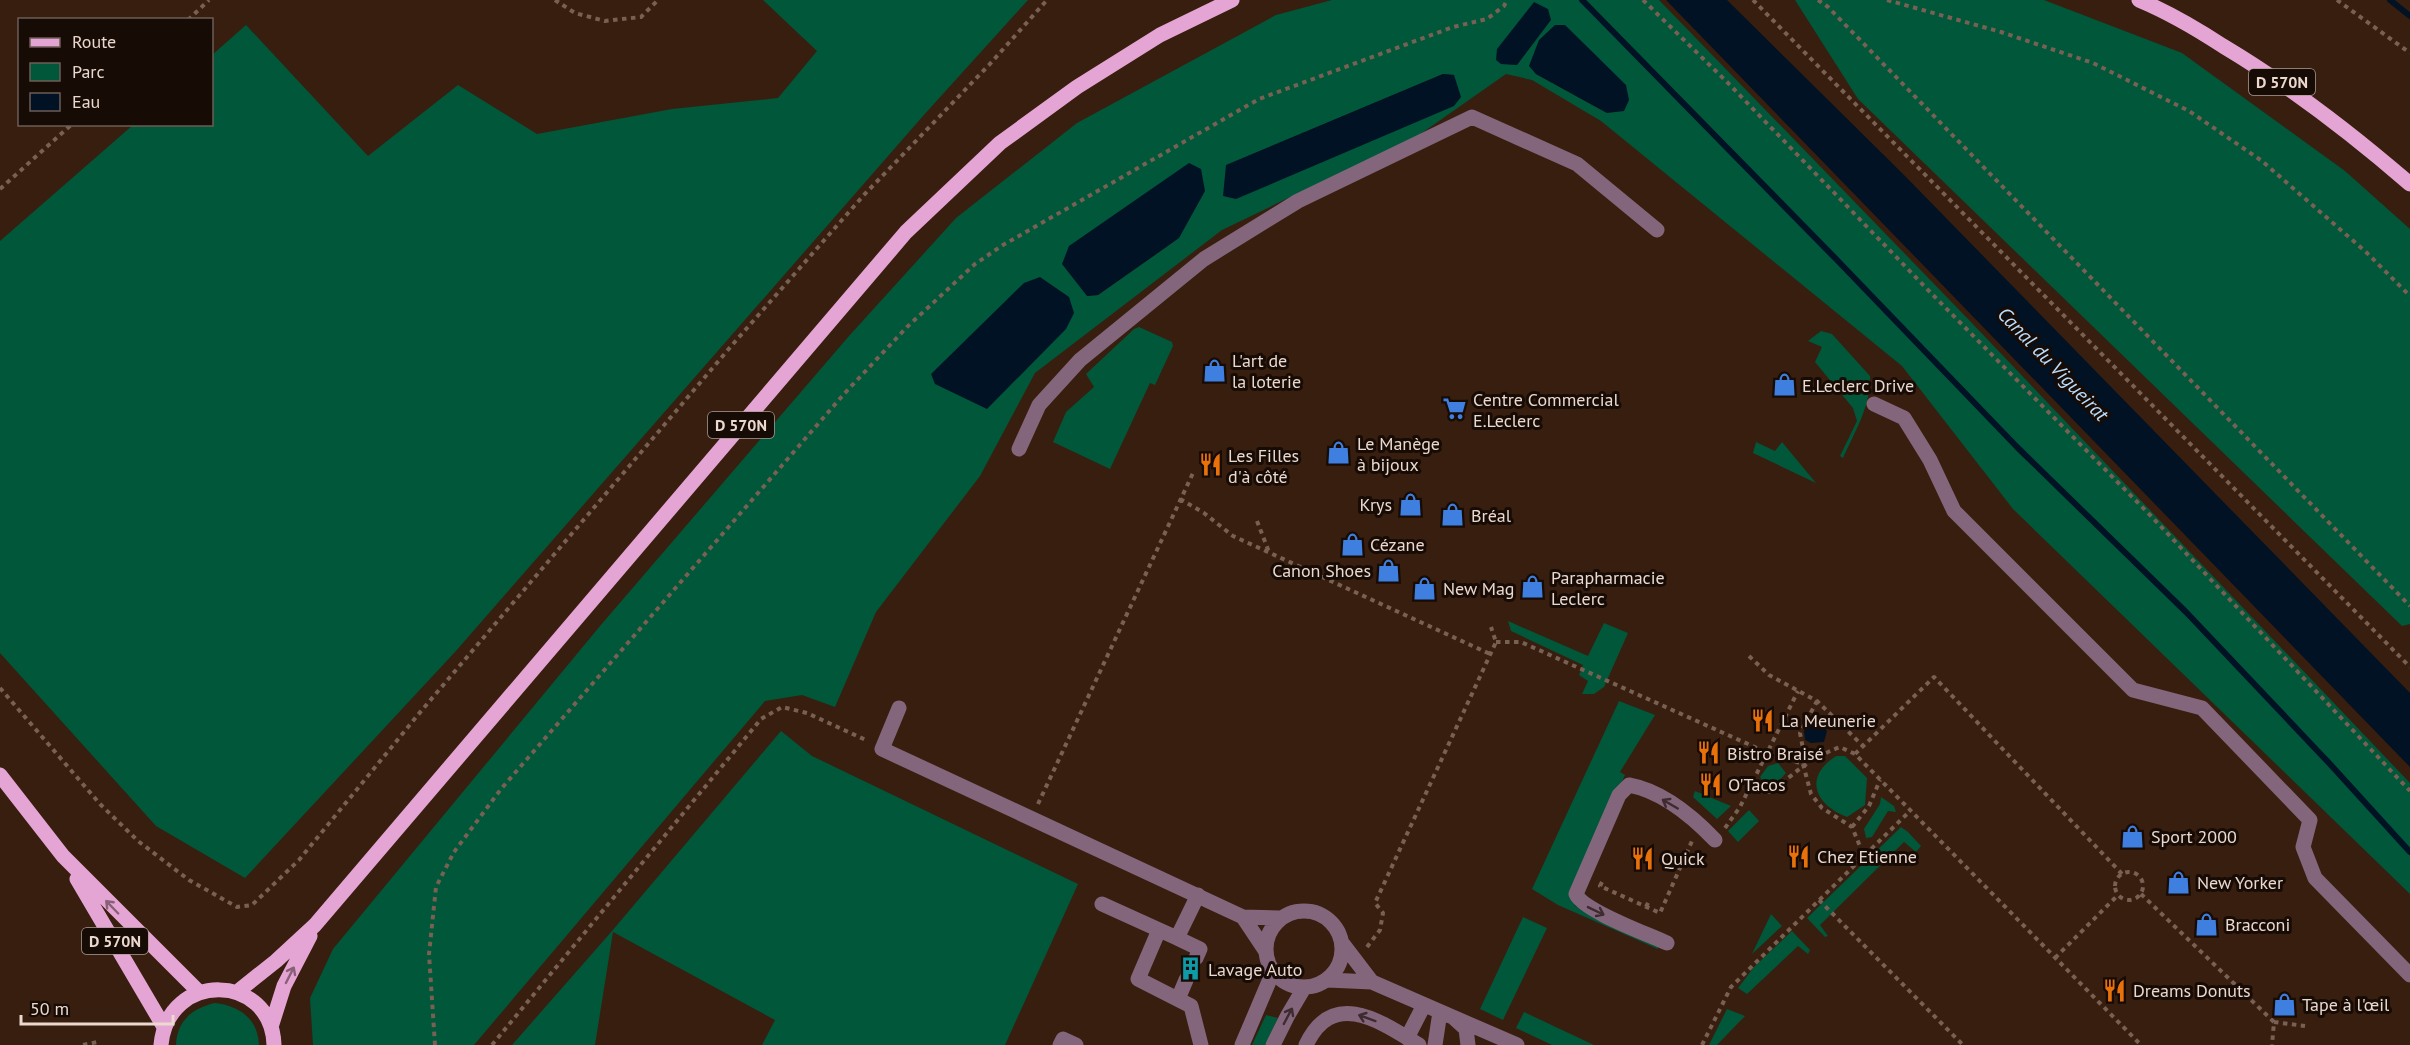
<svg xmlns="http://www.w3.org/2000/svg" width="2410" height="1045" viewBox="0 0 2410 1045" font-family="'PT Sans',sans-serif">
	<rect width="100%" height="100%" fill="#381e0f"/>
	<!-- green -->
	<path fill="#005739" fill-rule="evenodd" d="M763,0H1028L923,116L455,652L245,878L156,826L0,653V241L133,125L212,124V55L246,25L368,156L458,85L537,134L672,109L778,98L817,51Z
		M1332,0H1659L1969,320L2410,783V894L2013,509L1902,366L1601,121L1532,80L1506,74L1419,135L1222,230L1035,373L980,476L876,612L835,707L802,695L765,701L474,1045H313L310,998L333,949L600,626L849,336L956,218L1077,123L1276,15ZM1530,66L1607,113L1536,74ZM1443,74L1454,75L1227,165ZM1179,238L1098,295L1087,296Z
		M1795,0H2044L2182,53L2345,171L2410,229V624L2402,626L1858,99Z
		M1139,327L1172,342L1173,346L1155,385L1150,383L1110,469L1053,442L1066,412L1094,387L1086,374L1134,329Z
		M1821,331L1832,334L1870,376C1871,406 1855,431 1843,458L1840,456L1857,421L1853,408L1815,362L1822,347L1808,341Z
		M1756,442L1775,451L1782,442L1816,483L1753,453Z
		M1508,621L1588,656L1604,623L1628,633L1604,687L1594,694H1582L1588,681L1579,675L1583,665L1511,631Z
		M1619,701L1655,715L1620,772L1625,775L1571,893L1575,906L1660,943L1658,949L1558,905L1532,889Z
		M781,731L812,756L1078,884L1005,1045H762L775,1020L613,932L595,1045H512L612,931Z
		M1836,756H1845L1867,778L1865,805L1847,817C1815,805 1803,777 1836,756Z
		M1778,763L1786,773L1776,784L1770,786L1765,784L1760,777L1768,766Z
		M1695,791L1731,806L1717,819L1693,797Z
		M1881,797L1894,806L1896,812L1888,811L1872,837L1866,838L1864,829L1880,804Z
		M1749,810L1759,821L1738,842L1728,831Z
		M1901,827L1908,832L1921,846L1916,852L1904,842L1820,925L1828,936L1825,937L1807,918Z
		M1771,914L1782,926L1752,954Z
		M1523,917L1547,928L1503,1020L1480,1009Z
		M1792,931L1810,950L1808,954L1798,946L1747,994L1738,988L1754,967Z
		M215,1003C240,1006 258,1019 259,1045H176C177,1020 193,1008 215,1003Z
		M1727,1009L1745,1016L1717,1045H1709Z
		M1524,1012L1594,1045H1552L1516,1028Z
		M1266,1015L1278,1018L1265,1045H1252Z"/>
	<!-- water -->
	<path fill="#001224" d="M1666,0H1727L1905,176L2410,693V767Z
		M1534,2L1548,9L1551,20L1517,65L1501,64L1496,60L1497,49Z
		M1555,25H1565L1626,85L1629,100L1624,111L1607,113L1536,74L1529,66L1539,40Z
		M1443,74L1454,75L1461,97L1454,106L1236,199L1223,196L1226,165Z
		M1189,163L1201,169L1205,191L1179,238L1098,295L1087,296L1062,264L1069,246Z
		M1040,277L1069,297L1074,313L1066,329L987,409L935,384L931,374L1024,283Z
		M1814,719H1819L1827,731L1824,742L1811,743L1805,740L1804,731Z"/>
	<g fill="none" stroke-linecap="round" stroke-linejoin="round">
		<!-- stream -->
		<path stroke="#001224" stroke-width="6" d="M1582,0L1837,260L2017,447L2186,612L2329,763L2410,852
			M2390,0L2410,16"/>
		<!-- minor-tunnel -->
		<path stroke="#533a2c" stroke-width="15" stroke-dasharray="15 8" stroke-linecap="butt" d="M1186,980L1196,958"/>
		<!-- path -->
		<path stroke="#786053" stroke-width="4" stroke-dasharray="4.5 4.5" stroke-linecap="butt" d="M555,0L575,13L605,21L641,17L658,0
			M1643,0L1727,82L1930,292L2151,516L2410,791
			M1753,0L2410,667
			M1818,0L1828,7L2410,606
			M1887,0L2001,32L2093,63L2189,111L2262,161L2366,252L2410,296
			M2337,0L2410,53
			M188,20L209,0
			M0,189L72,124
			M1180,499L1204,513L1233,536L1490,654
			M1257,521L1269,552
			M1496,642H1521L1768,753L1803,764L1804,754L1800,733L1817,701
			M1749,656L1769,675L1817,701L1863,746
			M0,688L100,804L138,841L189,880L237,907L252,905L299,860L422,710L733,344L863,196L989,65L1047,0
			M1803,764L1811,794L1822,808L1852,827L1864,856L1910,811
			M1749,791L1772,792C1796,771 1811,758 1840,747L1855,754
			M1038,804L1193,473
			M1852,827L1869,806L1880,780
			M1725,828L1740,807L1798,691
			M2115 886a14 14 0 1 1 28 0a14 14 0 1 1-28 0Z
			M2122,874L1934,677L1855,754L2141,1045
			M1602,882L1600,886L1660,913L1692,841
			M2141,894L2274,1022L2272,1045
			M1819,900L1963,1045
			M1646,907L1650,899
			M1367,947L1380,930L1383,913L1375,903L1496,642L1491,627
			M2055,958L2118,895
			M2274,1022L2305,1026
			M83,1045L97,1042L99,1045
			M435,1045L429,954L436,887L454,852L501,789L844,394L907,327L975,264L1003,245L1259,99L1453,27L1487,19L1504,6L1507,0
			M492,1045L761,719L782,707L807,713L868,741
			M1702,1045L1731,987L1864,856"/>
		<!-- minor -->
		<path stroke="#84667c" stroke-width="15" d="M1874,404L1904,418L1930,460L1954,511L2133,690L2202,708L2310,820L2303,847L2315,878L2410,975
			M1019,449L1039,405L1080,360L1204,259L1298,201L1472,117L1577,164L1657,230
			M899,708L882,749L1243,917L1281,918
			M1102,904L1177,938L1198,895
			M1266 949a38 38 0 1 1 76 0a38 38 0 1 1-76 0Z
			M1243,917L1265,950
			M1159,930L1138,979L1191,1006L1201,1045
			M1177,938L1200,949L1196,958
			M1667,943C1648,934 1583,911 1576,894L1619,795L1629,785C1662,791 1693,817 1715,840
			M1343,944L1372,982
			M1328,980L1372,982L1517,1045
			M1178,999L1186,980
			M1455,1019L1466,1029L1468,1045
			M1407,1038L1424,1005
			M1060,1045L1063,1039L1076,1045
			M1242,1045L1273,972
			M1273,1045L1288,1015L1304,988
			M1306,1045C1333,988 1380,1021 1419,1045
			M1435,1045L1440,1012"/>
		<!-- major -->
		<path stroke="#e5a5d4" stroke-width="15" d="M2139,0C2168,12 2197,29 2223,46C2290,86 2351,133 2410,184
			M0,775L63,856L199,992
			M77,879L164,1027
			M237,992L276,961L315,925L906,232L1000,143L1077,87L1160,35L1232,0
			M271,1027L284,986L310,936
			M161,1045C168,970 272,973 274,1045"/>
	</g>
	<!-- one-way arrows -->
	<defs><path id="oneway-shaft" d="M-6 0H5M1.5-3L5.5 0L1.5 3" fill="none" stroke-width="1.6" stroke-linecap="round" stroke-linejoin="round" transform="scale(1.5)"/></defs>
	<g stroke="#3d2b2f">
		<use href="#oneway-shaft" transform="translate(1670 804) rotate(-150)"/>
		<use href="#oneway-shaft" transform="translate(1596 911) rotate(26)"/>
		<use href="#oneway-shaft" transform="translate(1288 1016) rotate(-62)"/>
		<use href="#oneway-shaft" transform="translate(1367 1018) rotate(-160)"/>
	</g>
	<g stroke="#886077">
		<use href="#oneway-shaft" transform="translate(112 907) rotate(-134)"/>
		<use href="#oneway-shaft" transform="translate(290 975) rotate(-63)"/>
	</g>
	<!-- icons -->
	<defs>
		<symbol id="shop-bare" viewBox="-9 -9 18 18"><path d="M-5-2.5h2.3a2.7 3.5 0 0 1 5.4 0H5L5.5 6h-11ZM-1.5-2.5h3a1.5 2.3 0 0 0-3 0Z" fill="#3f7fe0" stroke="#170b06" stroke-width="2.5" paint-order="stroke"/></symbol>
		<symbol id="supermarket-bare" viewBox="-9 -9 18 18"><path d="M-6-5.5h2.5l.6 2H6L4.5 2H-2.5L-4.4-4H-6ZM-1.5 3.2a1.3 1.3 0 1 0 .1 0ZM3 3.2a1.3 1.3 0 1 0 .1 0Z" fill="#3f7fe0" stroke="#170b06" stroke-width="2.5" paint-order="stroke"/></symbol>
		<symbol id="restaurant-bare" viewBox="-9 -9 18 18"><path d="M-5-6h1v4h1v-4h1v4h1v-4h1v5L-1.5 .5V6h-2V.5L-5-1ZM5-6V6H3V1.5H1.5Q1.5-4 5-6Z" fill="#e8710a" stroke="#170b06" stroke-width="2.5" paint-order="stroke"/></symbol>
		<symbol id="building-bare" viewBox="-9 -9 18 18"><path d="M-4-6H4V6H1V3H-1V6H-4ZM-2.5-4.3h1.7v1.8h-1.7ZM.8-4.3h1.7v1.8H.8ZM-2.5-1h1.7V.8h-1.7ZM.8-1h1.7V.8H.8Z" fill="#0f9aa8" stroke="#170b06" stroke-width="2.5" paint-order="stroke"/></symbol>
	</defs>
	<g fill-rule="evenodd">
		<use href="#shop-bare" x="1198" y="354" width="33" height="33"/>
		<use href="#shop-bare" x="1768" y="368" width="33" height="33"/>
		<use href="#supermarket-bare" x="1438" y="392" width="33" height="33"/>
		<use href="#shop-bare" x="1322" y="436" width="33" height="33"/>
		<use href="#restaurant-bare" x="1194" y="448" width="33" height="33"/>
		<use href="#shop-bare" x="1394" y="488" width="33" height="33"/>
		<use href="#shop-bare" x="1436" y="498" width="33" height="33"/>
		<use href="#shop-bare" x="1336" y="528" width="33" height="33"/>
		<use href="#shop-bare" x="1372" y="554" width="33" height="33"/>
		<use href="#shop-bare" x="1516" y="570" width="33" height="33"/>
		<use href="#shop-bare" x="1408" y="572" width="33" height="33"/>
		<use href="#restaurant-bare" x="1746" y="704" width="33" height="33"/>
		<use href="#restaurant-bare" x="1692" y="736" width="33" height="33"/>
		<use href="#restaurant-bare" x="1694" y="768" width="33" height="33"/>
		<use href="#shop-bare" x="2116" y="820" width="33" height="33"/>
		<use href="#restaurant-bare" x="1782" y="840" width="33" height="33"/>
		<use href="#restaurant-bare" x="1626" y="842" width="33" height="33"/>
		<use href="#shop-bare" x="2162" y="866" width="33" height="33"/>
		<use href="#shop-bare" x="2190" y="908" width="33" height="33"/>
		<use href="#building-bare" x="1174" y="952" width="33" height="33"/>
		<use href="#restaurant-bare" x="2098" y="974" width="33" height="33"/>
		<use href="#shop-bare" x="2268" y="988" width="33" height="33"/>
	</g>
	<g text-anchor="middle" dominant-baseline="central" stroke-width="6" stroke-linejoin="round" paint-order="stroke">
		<!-- shield labels -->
		<g fill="#170b06" stroke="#ab9a93" stroke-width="1.5">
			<rect x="2249" y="69" width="66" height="26" rx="4.5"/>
			<rect x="708" y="412" width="66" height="26" rx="4.5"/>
			<rect x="82" y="928" width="66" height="26" rx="4.5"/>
		</g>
		<g font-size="16" font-weight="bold" fill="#ebd8cf">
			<text x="2282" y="82">D 570N</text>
			<text x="741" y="425">D 570N</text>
			<text x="115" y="941">D 570N</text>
		</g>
		<!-- poi labels -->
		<g font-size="18" fill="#ebd8cf" stroke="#170b06" text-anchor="start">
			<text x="1232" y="360">L'art de<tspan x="1232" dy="21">la loterie</tspan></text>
			<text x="1802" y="385">E.Leclerc Drive</text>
			<text x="1473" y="399">Centre Commercial<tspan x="1473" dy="21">E.Leclerc</tspan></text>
			<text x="1357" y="443">Le Manège<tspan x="1357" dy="21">à bijoux</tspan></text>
			<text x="1228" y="455">Les Filles<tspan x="1228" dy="21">d'à côté</tspan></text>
			<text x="1392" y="504" text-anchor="end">Krys</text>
			<text x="1471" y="515">Bréal</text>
			<text x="1370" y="544">Cézane</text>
			<text x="1371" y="570" text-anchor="end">Canon Shoes</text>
			<text x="1551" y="577">Parapharmacie<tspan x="1551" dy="21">Leclerc</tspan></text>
			<text x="1443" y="588">New Mag</text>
			<text x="1781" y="720">La Meunerie</text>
			<text x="1727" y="753">Bistro Braisé</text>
			<text x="1728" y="784">O'Tacos</text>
			<text x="2151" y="836">Sport 2000</text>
			<text x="1817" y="856">Chez Etienne</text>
			<text x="1661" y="858">Quick</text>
			<text x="2197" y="882">New Yorker</text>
			<text x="2225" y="924">Bracconi</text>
			<text x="1208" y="969">Lavage Auto</text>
			<text x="2133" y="990">Dreams Donuts</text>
			<text x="2302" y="1004">Tape à l'œil</text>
		</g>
		<!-- water labels -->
		<g font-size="20" font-style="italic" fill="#badcfc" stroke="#170b06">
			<text transform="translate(2053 364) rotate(46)">Canal du Vigueirat</text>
		</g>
	</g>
	<!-- legend -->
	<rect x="18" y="18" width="195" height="108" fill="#170b06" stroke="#6c5d56" stroke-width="1.5"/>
	<rect x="30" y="38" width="30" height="9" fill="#e5a5d4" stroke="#6c5d56" stroke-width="1.5"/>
	<text x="72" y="48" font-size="18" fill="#ebd8cf">Route</text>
	<rect x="30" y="63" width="30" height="18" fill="#005739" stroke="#6c5d56" stroke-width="1.5"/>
	<text x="72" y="78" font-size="18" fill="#ebd8cf">Parc</text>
	<rect x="30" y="93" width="30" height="18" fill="#001224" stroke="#6c5d56" stroke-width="1.5"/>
	<text x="72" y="108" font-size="18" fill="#ebd8cf">Eau</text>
	<!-- scale -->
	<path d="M21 1015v9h152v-9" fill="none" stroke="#ebd8cf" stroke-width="3"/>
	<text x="30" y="1015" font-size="18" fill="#ebd8cf" stroke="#170b06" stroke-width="4.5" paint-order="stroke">50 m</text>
</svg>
